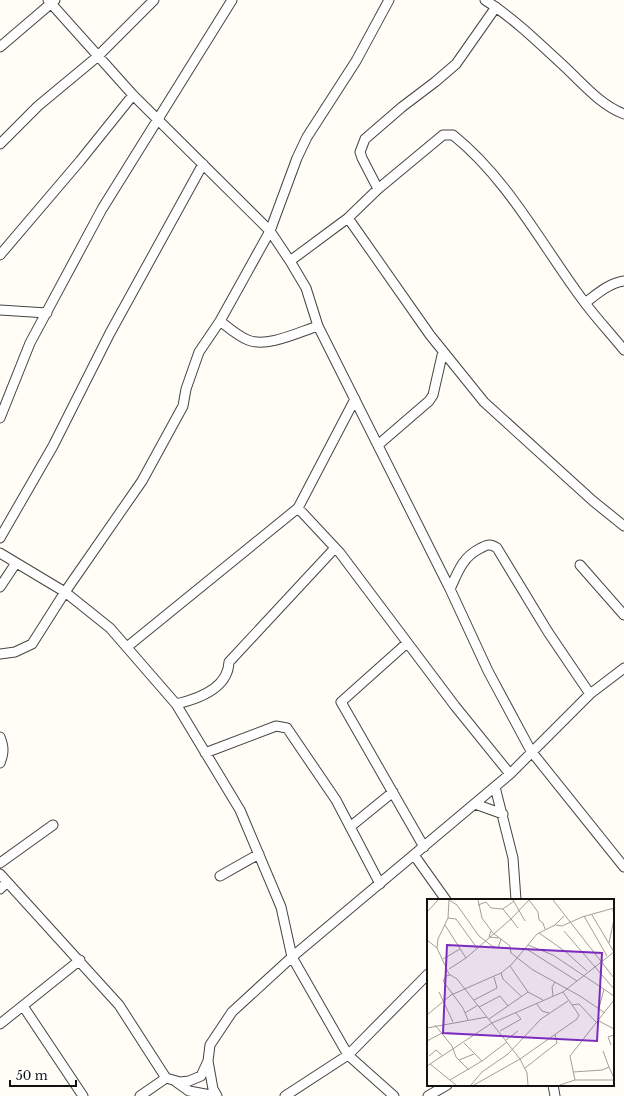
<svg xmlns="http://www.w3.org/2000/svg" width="624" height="1096" viewBox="0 0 624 1096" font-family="'Libre Baskerville',serif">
	<rect width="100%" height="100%" fill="#fffdf5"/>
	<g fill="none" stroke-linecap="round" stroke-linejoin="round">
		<defs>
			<path id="street" d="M48,0L133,95L270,231L290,261L306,288L318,326L450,589L488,671L531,751L624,867
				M485,0C515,19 541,45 567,69C585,86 601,105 624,114
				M0,47L55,0
				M0,144L38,106L97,57L154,0
				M378,189L362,158L360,152L365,139L402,107L435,82L456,64L496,7
				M348,218L430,335L484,402L593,501L624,526
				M0,255L80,161L133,95
				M290,261L348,218L378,189L443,135H453C509,180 542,246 585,303C597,319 611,334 624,350
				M585,303C597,294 609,283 624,281
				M0,310L47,313
				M220,321C229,328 238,336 248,340C267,348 299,332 318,326
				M355,399L298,508L340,553L455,706L510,774
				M0,418L30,343L102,209L232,0
				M378,445L429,401L433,395L443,351
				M0,538L53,446L110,333L203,164
				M0,553L65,592L110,628L176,704L240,810L281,907L292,957L348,1055L394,1096
				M580,565L624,615
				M0,587L16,563
				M450,589C458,572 462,558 479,549C486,545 490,543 497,548L548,632L590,694
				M407,643L341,702L424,847
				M127,647L298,508
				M0,654L15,652L32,644L65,592L142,481L183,406L186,389L199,352L220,321L270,231L297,158L307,137L356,61L389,0
				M176,704C198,699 228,689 229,662L335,548
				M0,737C4,747 4,753 0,763
				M205,753L276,726L287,728L336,800L380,884
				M495,787L513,858L516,900
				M475,804L503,814
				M350,827L393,792
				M414,855L446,900
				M0,863L53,825
				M0,874L119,1005L166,1078L180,1082L189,1081L201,1076L208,1061L210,1045L232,1012L292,957L510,774L590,694L624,668
				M220,876L259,854
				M0,889L7,882
				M23,1006L83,1096
				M0,1024L80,960
				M208,1061L213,1089L217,1096
				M175,1081L189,1091L216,1096
				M553,1085L555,1096
				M140,1096L166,1078
				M285,1096L348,1055L428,974
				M428,1096L447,1085"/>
		</defs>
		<!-- street casing -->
		<use href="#street" stroke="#444" stroke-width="11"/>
		<!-- street -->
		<use href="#street" stroke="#fff" stroke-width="9"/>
	</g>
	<!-- overview -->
	<g transform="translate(427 899)">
		<rect width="187" height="187" fill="#fffdf5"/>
		<path fill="none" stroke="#a09f9a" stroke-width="1" d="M22,1L30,6L52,37L65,47L71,49L74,40M51,1L55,19L66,34L83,47L84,54L106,71L153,97L178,114M86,1L98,22M126,1L187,79M51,6L59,3L64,9L76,10L87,2M76,10L91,29M0,13L11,1M165,16L187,53M157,17L180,57M21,19L29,20L50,49M18,26L39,59M129,26L135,27L155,18L187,9M64,32L62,38L72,39M137,32L187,90M112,34L139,53L160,72M0,41L10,49L22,75L30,80L93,160L100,174L101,186M182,44L187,20L186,10M101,46L126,56L187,97M10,49L11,40L21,19L22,1M98,49L150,82M16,60L33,50M83,67L101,93M22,70L39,59L84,20L102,1L111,13L112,21L116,24L118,30M74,74L76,80L95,98M23,76L19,77L16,82L36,109L41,121M12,93L26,123M126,97L125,88L128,83M47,101L70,89L67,78M109,104L115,112L122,114M145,106L152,105L170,124M52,108L73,97L81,107M172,109L177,90M38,114L51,106M0,116L24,96L74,74L85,65L110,35L128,26L137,17M62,120L101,93L116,101M172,122L187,130M8,126L25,147L29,158L42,171M0,129L60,118M73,132L94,120L88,113M79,141L91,132M0,142L15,134M37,144L55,162L80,143M184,146L181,138L187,136M176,152L182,168M2,157L9,151L16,157M32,161L47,155M3,165L29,186M0,167L65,124L136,93L187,53M98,169L130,144L128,135M146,173L175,171L182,168L187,179M23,181L55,162M148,181L143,157L187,101M44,186L55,173L81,155L114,120L141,102M47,186L93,160L150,120L152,116L136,93M133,186L148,181H187"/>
		<path fill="#7b2cbf" fill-opacity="0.15" stroke="#7b2cbf" stroke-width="2" d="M20,46L175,54L170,142L16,134Z"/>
		<rect width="187" height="187" fill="none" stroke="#111" stroke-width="2"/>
	</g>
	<!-- scale -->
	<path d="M10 1080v6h66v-6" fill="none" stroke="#111111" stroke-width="2"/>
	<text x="16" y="1080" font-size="12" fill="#111111" stroke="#ffffff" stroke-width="3" paint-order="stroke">50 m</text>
</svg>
